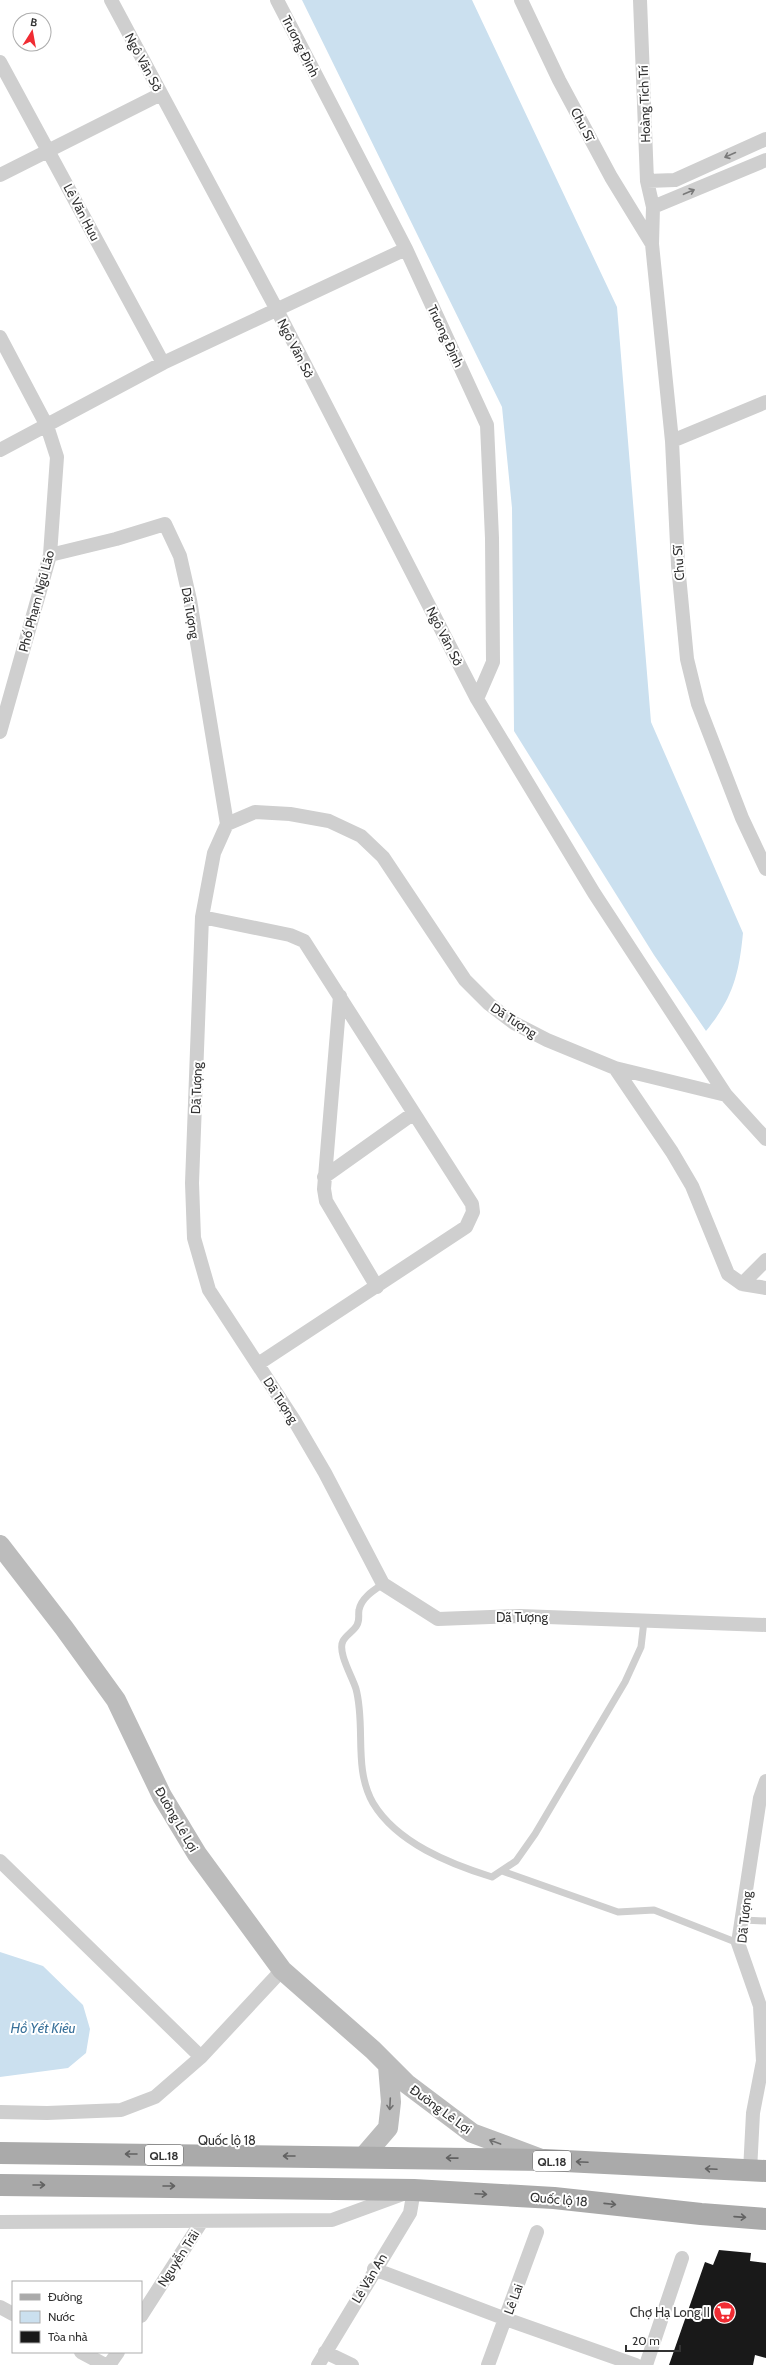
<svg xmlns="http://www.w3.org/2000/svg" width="766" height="2365" viewBox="0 0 766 2365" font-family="Cabin,sans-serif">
	<rect width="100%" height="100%" fill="#fff"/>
	<!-- water -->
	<path fill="#cbe0ef" d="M302,0H472L617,307L651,722L743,933C739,974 733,998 706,1031L654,955L514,731L512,508L502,407Z
		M0,1952L43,1966L83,2005L90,2029L86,2053L68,2068L0,2077Z"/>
	<!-- building -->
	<path fill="#191919" d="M719,2250L751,2253L750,2261L766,2263V2358L755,2355L753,2365H669L705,2262L713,2265Z"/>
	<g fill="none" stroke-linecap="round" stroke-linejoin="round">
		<!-- lane -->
		<path stroke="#cfcfcf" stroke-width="7" d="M383,1584C374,1590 361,1598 359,1610C358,1615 360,1620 357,1625C354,1631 346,1635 343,1641C337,1652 353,1678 356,1689C366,1726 353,1768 373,1803C397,1843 450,1864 492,1877L516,1861L535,1834L625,1682L641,1647L644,1621
			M502,1871L618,1912L654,1910L738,1943
			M743,1920L766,1921"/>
		<!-- street -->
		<path stroke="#cfcfcf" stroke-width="14" d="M111,0L277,310L477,699L594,893L726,1095
			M277,0L406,249L487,425L492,538L493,662L477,699
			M521,0L559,80L611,177L652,244
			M640,0L647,181L653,207L652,244L672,441L678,565L687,659L698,704L742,818L766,869
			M0,62L163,363
			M0,175L161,94
			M647,181L675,180L766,139
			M653,207L766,160
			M0,337L47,426L57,457L50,555L0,732
			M672,441L766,402
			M0,450L163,363L406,249
			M50,555L116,539L165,524L180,556L190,600L227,824L214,853L202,917L192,1183L194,1238L209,1290L294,1420L325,1473L383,1584L438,1619L520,1616L766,1625
			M227,824L255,812L290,814L329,821L361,836L383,857L465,980L489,1004L514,1023L547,1040L615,1068L726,1095L766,1139
			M202,917L290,935L304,941L472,1204L473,1212L466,1227L258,1364
			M340,996L324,1189L326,1201L377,1287
			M615,1068L672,1152L692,1186L728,1274L742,1284L766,1288
			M324,1177L414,1113
			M742,1284L766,1260
			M0,1861L201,2057
			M0,2112L47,2113L121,2110L155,2097L201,2057L282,1970
			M750,2171L753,2113L763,2061L760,2006L738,1943L760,1798L766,1781
			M0,2222L332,2220L403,2194
			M374,2269L506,2319L636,2365
			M0,2307L13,2314
			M141,2316L202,2221
			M81,2352L105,2365
			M325,2352L352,2365
			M109,2365L118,2352
			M318,2365L410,2213L414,2190
			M488,2365L537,2232
			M646,2365L682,2258"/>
		<!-- secondary -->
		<path stroke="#bcbcbc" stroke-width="20" d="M0,1545L64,1628L116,1700L162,1796L197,1854L282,1970L373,2050L407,2084L472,2133L539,2158
			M363,2157L388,2128L391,2102L388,2066"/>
		<!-- primary -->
		<path stroke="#aaa" stroke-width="22" d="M0,2153L545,2160L766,2171
			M0,2185L414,2190L554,2198L701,2214L766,2219"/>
	</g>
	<!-- one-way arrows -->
	<defs><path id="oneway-shaft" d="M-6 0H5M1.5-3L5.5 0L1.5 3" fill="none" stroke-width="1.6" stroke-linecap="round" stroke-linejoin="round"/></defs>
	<g stroke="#797979">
		<use href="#oneway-shaft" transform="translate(730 155) rotate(156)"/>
		<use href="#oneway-shaft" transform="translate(689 192) rotate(-23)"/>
	</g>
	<g stroke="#707070">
		<use href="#oneway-shaft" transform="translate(390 2104) rotate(93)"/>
		<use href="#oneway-shaft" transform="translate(495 2142) rotate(-160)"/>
	</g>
	<g stroke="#626262">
		<use href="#oneway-shaft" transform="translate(131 2154) rotate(-180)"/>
		<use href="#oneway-shaft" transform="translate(289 2156) rotate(-180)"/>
		<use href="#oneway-shaft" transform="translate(452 2158) rotate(-179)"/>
		<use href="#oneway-shaft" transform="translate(582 2162) rotate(-177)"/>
		<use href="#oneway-shaft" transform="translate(711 2169) rotate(-177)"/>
		<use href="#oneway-shaft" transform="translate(39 2185)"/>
		<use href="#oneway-shaft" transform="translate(169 2186)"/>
		<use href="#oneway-shaft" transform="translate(481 2194) rotate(3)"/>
		<use href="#oneway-shaft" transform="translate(610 2204) rotate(6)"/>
		<use href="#oneway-shaft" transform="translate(740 2217) rotate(4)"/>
	</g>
	<!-- icons -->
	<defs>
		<symbol id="supermarket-disc" viewBox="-11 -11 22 22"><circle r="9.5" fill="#f02c33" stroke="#fff"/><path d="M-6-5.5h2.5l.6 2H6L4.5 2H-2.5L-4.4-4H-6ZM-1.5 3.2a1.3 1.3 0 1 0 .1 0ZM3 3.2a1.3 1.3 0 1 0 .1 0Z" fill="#fff"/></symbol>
	</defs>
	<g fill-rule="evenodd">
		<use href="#supermarket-disc" x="712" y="2300" width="25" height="25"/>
	</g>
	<g text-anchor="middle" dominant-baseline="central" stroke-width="4" stroke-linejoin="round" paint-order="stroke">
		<!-- shield labels -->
		<g fill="#fff" stroke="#707070" stroke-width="1">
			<rect x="145" y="2145" width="38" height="20" rx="3"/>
			<rect x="533" y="2151" width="38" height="20" rx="3"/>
		</g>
		<g font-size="12" font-weight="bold" fill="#323232">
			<text x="164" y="2155">QL.18</text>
			<text x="552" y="2161">QL.18</text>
		</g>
		<!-- street labels -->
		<g font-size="13" fill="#323232" stroke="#fff">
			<text transform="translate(301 46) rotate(63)">Trương Định</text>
			<text transform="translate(144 62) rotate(62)">Ngô Văn Sở</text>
			<text transform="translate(644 104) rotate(-92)">Hoàng Tích Trí</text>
			<text transform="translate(583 124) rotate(62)">Chu Sĩ</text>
			<text transform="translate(82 212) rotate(62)">Lê Văn Hưu</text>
			<text transform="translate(446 336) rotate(65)">Trương Định</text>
			<text transform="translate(296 348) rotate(63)">Ngô Văn Sở</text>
			<text transform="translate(678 563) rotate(-94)">Chu Sĩ</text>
			<text transform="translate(36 601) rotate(-75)">Phố Phạm Ngũ Lão</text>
			<text transform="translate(191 613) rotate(80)">Dã Tượng</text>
			<text transform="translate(445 636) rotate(63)">Ngô Văn Sở</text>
			<text transform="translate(514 1020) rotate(33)">Dã Tượng</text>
			<text transform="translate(196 1088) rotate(-88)">Dã Tượng</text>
			<text transform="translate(281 1400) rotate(57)">Dã Tượng</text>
			<text x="522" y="1617">Dã Tượng</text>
			<text transform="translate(177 1819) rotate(60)">Đường Lê Lợi</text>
			<text transform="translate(744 1917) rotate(-84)">Dã Tượng</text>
			<text transform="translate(441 2109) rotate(36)">Đường Lê Lợi</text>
			<text x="227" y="2140">Quốc lộ 18</text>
			<text transform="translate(559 2199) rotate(5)">Quốc lộ 18</text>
			<text transform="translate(178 2258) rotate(-57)">Nguyễn Trãi</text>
			<text transform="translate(369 2278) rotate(-59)">Lê Văn An</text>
			<text transform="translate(513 2299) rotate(-70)">Lê Lai</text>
		</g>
		<!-- poi labels -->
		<g font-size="13" fill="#323232" stroke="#fff" text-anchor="end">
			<text x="710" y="2312">Chợ Hạ Long II</text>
		</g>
		<!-- water labels -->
		<g font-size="14" font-style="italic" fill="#39719a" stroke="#fff">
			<text x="43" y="2028">Hồ Yết Kiêu</text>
		</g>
	</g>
	<!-- legend -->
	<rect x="12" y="2281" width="130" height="72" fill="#ffffff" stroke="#adadad"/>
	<rect x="20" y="2294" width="20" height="6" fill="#aaaaaa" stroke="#adadad"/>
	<text x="48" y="2301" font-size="12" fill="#323232">Đường</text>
	<rect x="20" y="2311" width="20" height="12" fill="#cbe0ef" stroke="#adadad"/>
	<text x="48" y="2321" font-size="12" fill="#323232">Nước</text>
	<rect x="20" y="2331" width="20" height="12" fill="#191919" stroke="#adadad"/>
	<text x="48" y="2341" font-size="12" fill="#323232">Tòa nhà</text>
	<!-- north arrow -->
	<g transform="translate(32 32) rotate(11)"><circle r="19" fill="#ffffff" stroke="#adadad"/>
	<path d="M0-3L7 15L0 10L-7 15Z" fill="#f02c33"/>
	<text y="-6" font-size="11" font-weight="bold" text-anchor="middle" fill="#323232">B</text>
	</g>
	<!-- scale -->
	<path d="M626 2345v6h54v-6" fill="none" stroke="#323232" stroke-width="2"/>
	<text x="632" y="2345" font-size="12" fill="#323232" stroke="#ffffff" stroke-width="3" paint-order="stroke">20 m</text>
</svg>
